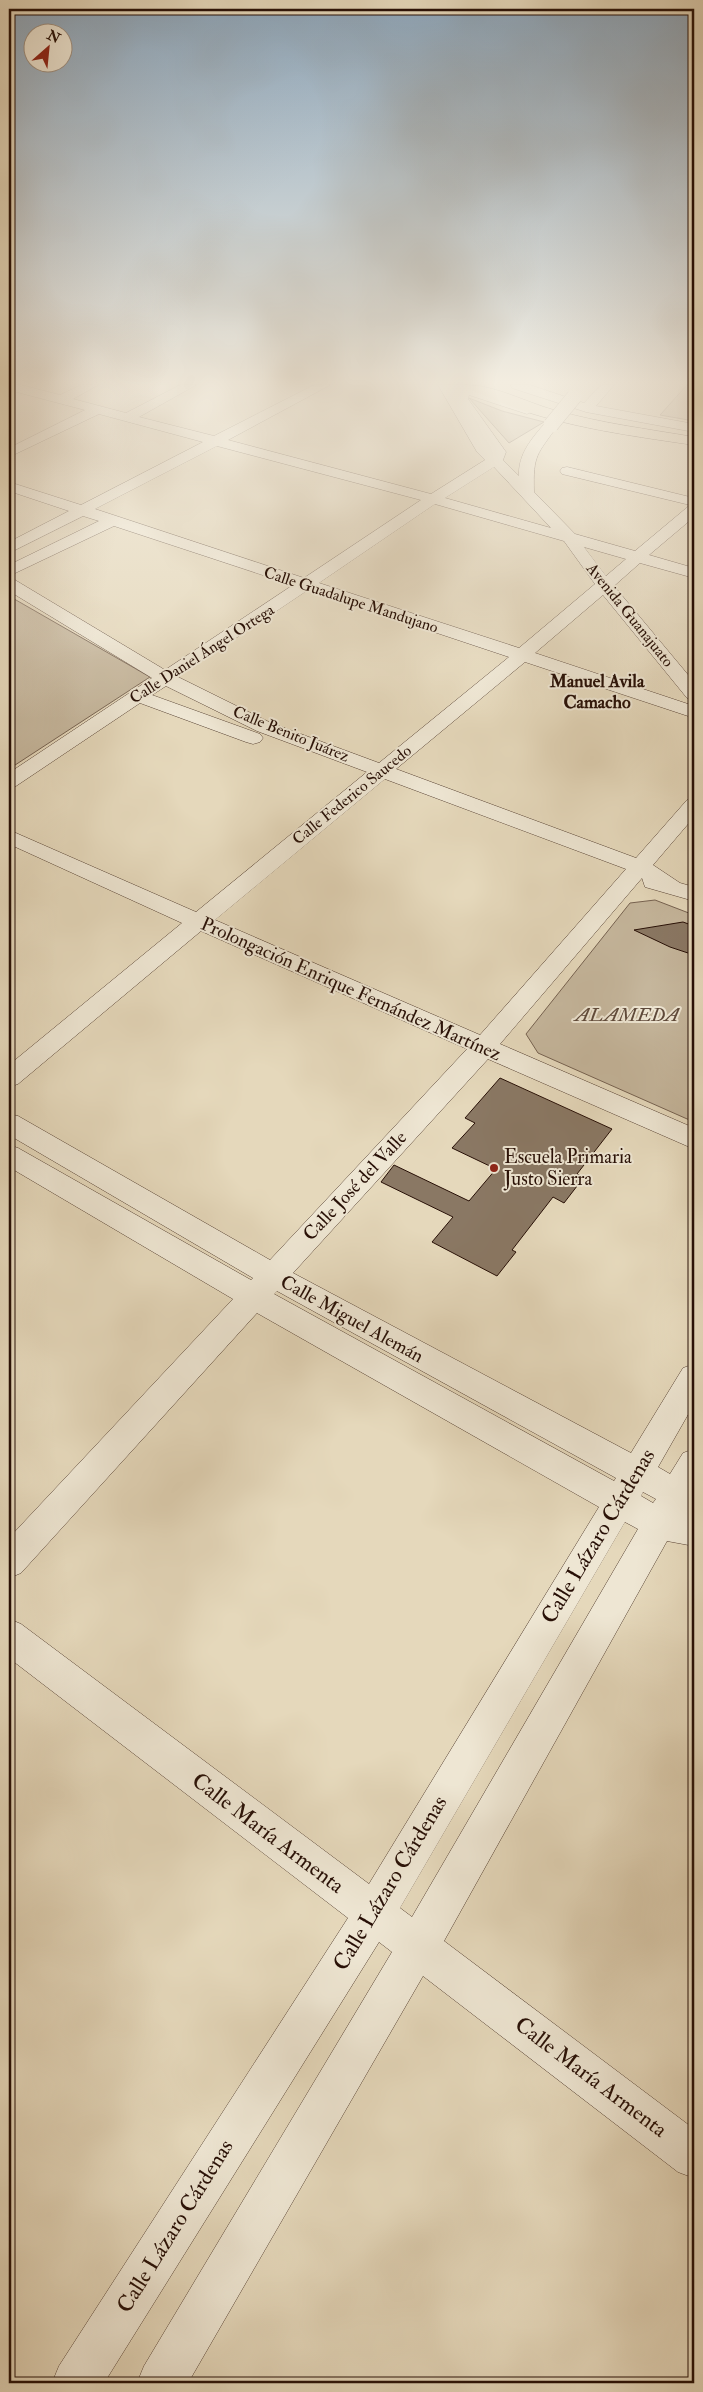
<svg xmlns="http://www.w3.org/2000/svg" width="703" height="2392" viewBox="0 0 703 2392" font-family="'IM FELL Double Pica',serif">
	<rect width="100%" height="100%" fill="#e5d8bb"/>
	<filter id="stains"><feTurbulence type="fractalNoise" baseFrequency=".004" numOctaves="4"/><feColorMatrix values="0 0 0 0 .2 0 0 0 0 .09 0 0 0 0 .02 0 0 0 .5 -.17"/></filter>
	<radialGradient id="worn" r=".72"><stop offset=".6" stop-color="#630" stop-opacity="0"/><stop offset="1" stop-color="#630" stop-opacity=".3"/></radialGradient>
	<!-- green -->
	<path fill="#c5b69c" stroke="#766251" d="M687,385H694V421L660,415Z
		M469,398L502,411L544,422L509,443Z
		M9,596L150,677L9,769Z
		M655,900L694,915V1122L538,1053L526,1034L630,903Z"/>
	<!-- building -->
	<path fill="#8a7864" stroke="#270f06" d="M683,922L694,926V955L670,947L634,930Z
		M500,1078L612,1129L577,1174L584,1177L564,1203L553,1197L512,1250L516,1252L497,1276L432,1242L453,1217L381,1182L394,1165L469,1201L496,1169L452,1148L475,1123L465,1118Z"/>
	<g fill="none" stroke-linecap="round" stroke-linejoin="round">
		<defs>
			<path id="minor" d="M9,385H21L60,395L81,385H98L73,399L126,413L180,385H196L139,417L214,436L314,385H330L228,440L431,494L485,460L477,452L438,385H466L532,407L534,410L527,414L469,395L468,399L506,452L503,460L519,476C518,454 532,438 546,422H556L558,425C537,455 533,454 534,492L575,534L635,551L690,505L562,474L560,471L562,468L567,467L694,498V517L649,555L694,568V578L640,563L614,586L694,682V700L687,698L603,595L535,653L694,706V718L525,662L396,769L636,858L687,800L694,798V817L653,865L680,883L694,887V901L645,887L642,878L500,1044L694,1128V1149L488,1059L293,1273L631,1453L683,1368L694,1364V1404L658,1467L670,1474L683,1453L694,1449V1546L667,1541L444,1941L694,2129V2178L678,2172L423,1976L188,2383H137L144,2366L392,1952L379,1942L104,2383H52L59,2366L348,1918L9,1658V1619L21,1624L369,1884L599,1507L257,1313L21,1573L9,1578V1538L233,1299L9,1167V1145L18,1148L251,1280L253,1278L9,1135V1114L18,1116L270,1260L467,1049L201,931L18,1084L9,1087V1065L182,923L9,844V830L196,912L367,772L257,731L166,686L152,695L260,734L263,738L260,742L253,744L246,742L140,703L16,786L9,788V773L152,678L9,591V579L15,580L165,670L293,585L114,526L9,576V565L99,521L83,516L9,553V542L69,511L9,491V482L81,505L203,442L99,414L9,457V448L85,410L9,390ZM217,446L421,500L304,578L95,509ZM494,467L551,528L445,498ZM435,504L564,541L595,584L519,648L319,583ZM584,547L626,559L606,576ZM308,590L509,657L379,763L271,723L178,677ZM385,779L626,869L480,1035L215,920ZM277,1291L616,1478L614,1481L274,1294ZM643,1492L656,1499L653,1503L641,1496ZM625,1522L638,1529L412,1917L400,1908Z
				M511,385H530L584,403L601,385H614L596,406L694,424V432L586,412L512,388Z"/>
			<path id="highway" d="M466,385C495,385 525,402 554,410C600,423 647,429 694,437V445C625,435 549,425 485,396C479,393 470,391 466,385Z"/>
		</defs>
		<!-- minor casing -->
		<use href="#minor" stroke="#564133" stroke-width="1"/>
		<!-- highway casing -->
		<use href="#highway" stroke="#270f06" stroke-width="1"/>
		<!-- minor -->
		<use href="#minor" fill="#eee6d3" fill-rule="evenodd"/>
		<!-- highway -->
		<use href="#highway" fill="#e5d8bb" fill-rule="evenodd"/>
		<defs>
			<path id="minor-bridge" d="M551,425L574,397"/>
		</defs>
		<!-- minor-bridge casing -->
		<use href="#minor-bridge" stroke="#564133" stroke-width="16" stroke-linecap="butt"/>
		<!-- minor-bridge -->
		<use href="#minor-bridge" stroke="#eee6d3" stroke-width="15"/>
	</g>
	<!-- sky -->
	<linearGradient id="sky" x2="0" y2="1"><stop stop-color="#8da7bd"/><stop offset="0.53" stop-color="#f3ede0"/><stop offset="1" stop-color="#f3ede0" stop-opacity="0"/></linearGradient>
	<rect width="703" height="720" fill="url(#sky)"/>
	<!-- markers -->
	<circle fill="#8f2418" stroke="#eee6d3" stroke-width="2" cx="494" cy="1168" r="5"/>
	<g text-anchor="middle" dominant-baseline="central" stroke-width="4" stroke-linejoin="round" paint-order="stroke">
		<!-- far-street labels -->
		<g font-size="16" fill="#270f06" stroke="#eee6d3">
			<text transform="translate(351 600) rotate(18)">Calle Guadalupe Mandujano</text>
			<text transform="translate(630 615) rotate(51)">Avenida Guanajuato</text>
			<text transform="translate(202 654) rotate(-33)">Calle Daniel Ángel Ortega</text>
			<text transform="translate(291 734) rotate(22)">Calle Benito Juárez</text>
			<text transform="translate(352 795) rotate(-39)">Calle Federico Saucedo</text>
		</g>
		<!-- far-quarter labels -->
		<g font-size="18" font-weight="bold" fill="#270f06" stroke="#eee6d3">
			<text x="597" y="681">Manuel Avila<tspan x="597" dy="21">Camacho</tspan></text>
		</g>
		<!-- street labels -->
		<g font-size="19" fill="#270f06" stroke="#eee6d3">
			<text transform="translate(351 989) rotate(24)">Prolongación Enrique Fernández Martínez</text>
			<text transform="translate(355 1186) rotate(-47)">Calle José del Valle</text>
			<text transform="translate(352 1319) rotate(29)">Calle Miguel Alemán</text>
		</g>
		<!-- park labels -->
		<g font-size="19" font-style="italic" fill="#5e493a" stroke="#eee6d3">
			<text x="627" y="1015">ALAMEDA</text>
		</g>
		<!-- poi labels -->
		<g font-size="19" fill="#270f06" stroke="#eee6d3" text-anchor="start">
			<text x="504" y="1157">Escuela Primaria<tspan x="504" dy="22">Justo Sierra</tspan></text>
		</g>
		<!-- near-street labels -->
		<g font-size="22" fill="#270f06" stroke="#eee6d3">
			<text transform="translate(598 1536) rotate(-59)">Calle Lázaro Cárdenas</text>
			<text transform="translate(268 1833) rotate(37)">Calle María Armenta</text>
			<text transform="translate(390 1883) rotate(-59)">Calle Lázaro Cárdenas</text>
			<text transform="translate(591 2077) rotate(37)">Calle María Armenta</text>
			<text transform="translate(175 2226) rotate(-58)">Calle Lázaro Cárdenas</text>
		</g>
	</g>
	<!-- margin -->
	<rect width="703" height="2392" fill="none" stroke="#e5d8bb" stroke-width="30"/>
	<rect x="10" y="10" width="683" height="2372" fill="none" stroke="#270f06" stroke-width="2.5"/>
	<rect x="15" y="15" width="673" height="2362" fill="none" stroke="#270f06"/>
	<!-- north arrow -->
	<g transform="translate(48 48) rotate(27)"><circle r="24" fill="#eee6d3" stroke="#9e9081"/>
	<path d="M0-4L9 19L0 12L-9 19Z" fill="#8f2418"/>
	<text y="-8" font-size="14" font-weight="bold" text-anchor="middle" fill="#270f06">N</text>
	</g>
	<rect width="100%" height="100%" filter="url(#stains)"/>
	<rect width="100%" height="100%" fill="url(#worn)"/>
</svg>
